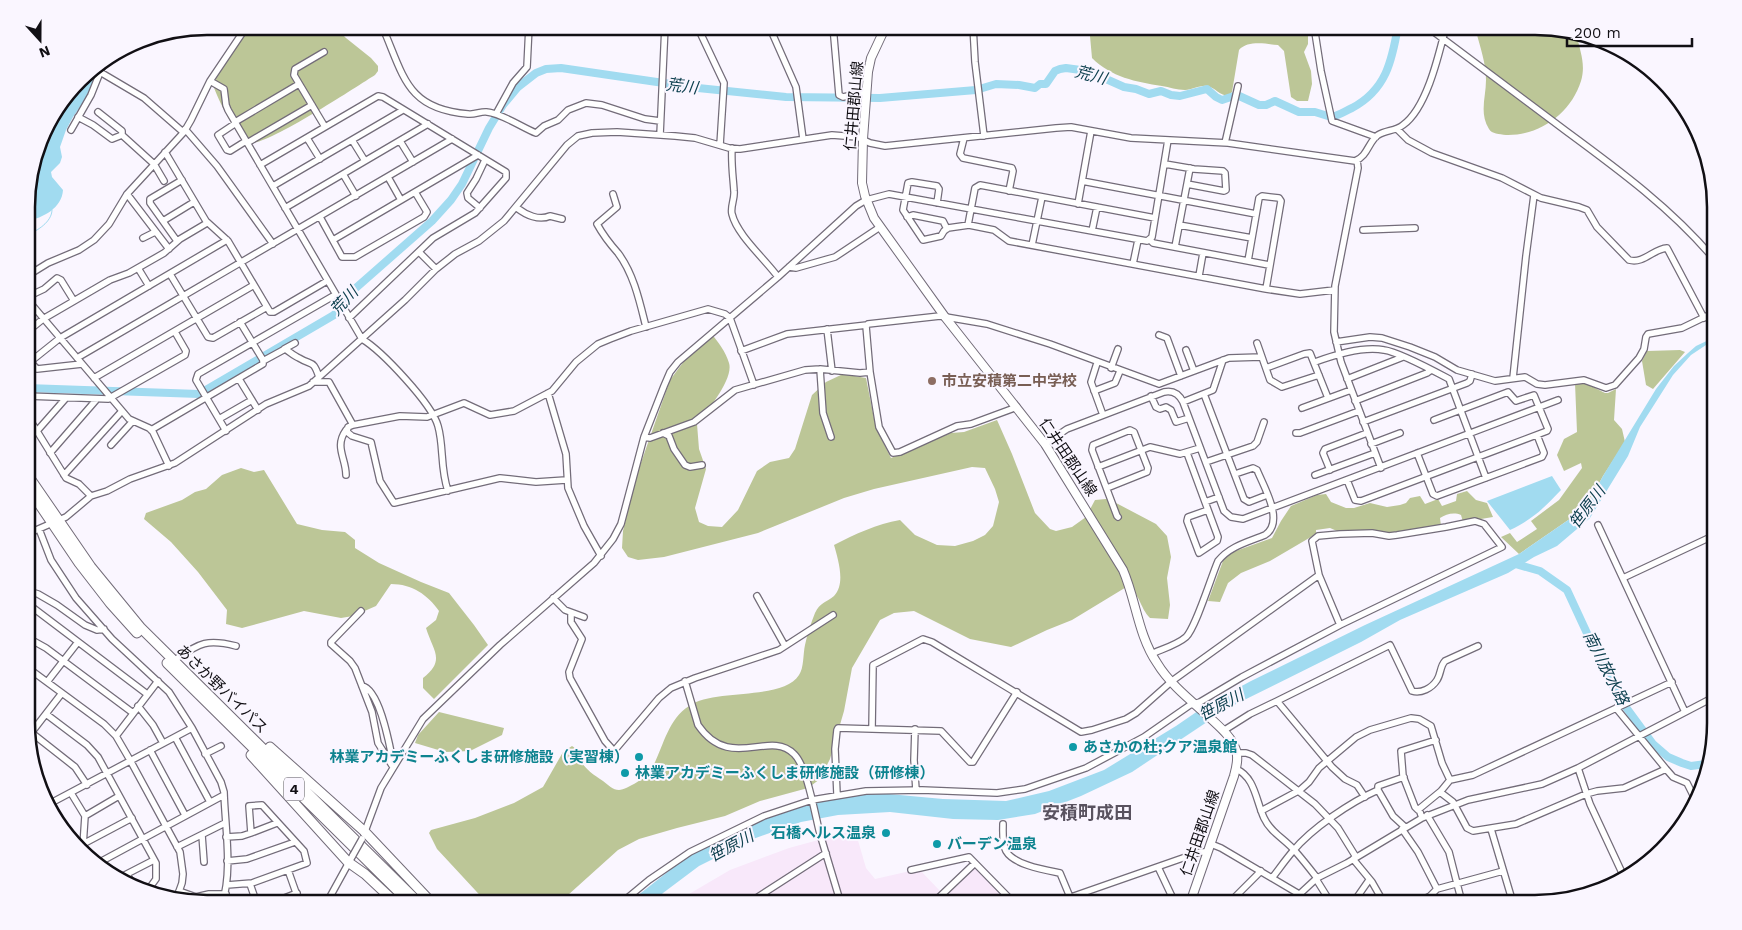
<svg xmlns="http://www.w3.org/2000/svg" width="1742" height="930" viewBox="0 0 1742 930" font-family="'Work Sans','Noto Sans JP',sans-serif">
	<rect width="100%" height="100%" fill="#faf6ff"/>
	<!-- industrial -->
	<path fill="#f8e8fa" d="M855,830L866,868L875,879L919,869L941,892L976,865L1008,904H672L730,870L789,848Z"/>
	<!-- forest -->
	<path fill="#bcc697" d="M252,26H305L319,32L336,28L346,38L371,58L378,66V71L375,75C356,87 265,147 249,143C237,140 217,97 213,85L222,66Z
		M1094,26H1308V44L1304,52L1311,71L1312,84L1308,101H1297L1291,97L1284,51L1278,45C1266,44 1248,40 1239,50L1232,92L1228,96C1219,95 1216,88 1207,86C1200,85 1192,90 1185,90C1177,90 1169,87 1162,86C1136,82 1111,77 1092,58L1090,36Z
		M1518,26H1535L1577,36C1580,52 1586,64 1581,81C1571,113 1540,136 1506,135C1499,134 1492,134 1489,129C1479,113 1486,97 1486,80C1486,63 1480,47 1476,31C1487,24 1504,35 1518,26Z
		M711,333C718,342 726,352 729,363C734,379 707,411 697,424L699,449L706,469L695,508L699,522L708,526L722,527L738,510L757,471L770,462L789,458L795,449L812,395L826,382L843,374L866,378L876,428L891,458L951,433L964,432L997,420L1012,454L1035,513L1050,529L1056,531L1072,527L1086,517L1095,500L1106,499L1118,504L1156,524L1167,536L1171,557L1167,578L1170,605L1168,619L1150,618C1140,608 1139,592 1128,586L1072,620L1047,630L1011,647L970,639L914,611L894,613L880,620L852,668L844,711L830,759L820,779L808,788L760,801L725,816L677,828L639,839L618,850L558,904H488L437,849L429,833L431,830L475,818L514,803L543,787L563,752L572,746L575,748C579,764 589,772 603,781C608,785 613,790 619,790C628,789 647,777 651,770C663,749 667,720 689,706C714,688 783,701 799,675C804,668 803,654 805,645C807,635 811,623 815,613C820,602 826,603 834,596C846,584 838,559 834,545C855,534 877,524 900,520L915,535L937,545L955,546L973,541L985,535L993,526L999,502L995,489L985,468L972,467L874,489L844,498L758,533L664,557L638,560L628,557L622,548L623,531L636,477L670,380L702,337Z
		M1680,350L1685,352L1653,389L1646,385L1642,361L1647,351Z
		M1575,383H1585L1605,393H1608L1616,389L1614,420L1622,429L1625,442L1603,476L1589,502L1577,514L1519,554L1501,537L1510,533L1517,542L1537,529L1531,521L1559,500L1582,468L1581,463L1564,471L1557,455L1564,439L1577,432Z
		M241,468L254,472L264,470L297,524L322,530L345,532L355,540V548L379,563L421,582L449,593L474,625L488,645L434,699L423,688V678C446,660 433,651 426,628L436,620L439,611C428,595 412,584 391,584L376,606L353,616L341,618L304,611L242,628L226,624L227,610L198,572L171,542L144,519L146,513L182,500L195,492L206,489L222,475Z
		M1467,491L1476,500L1487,503L1493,517L1463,522L1461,515C1454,512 1446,514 1440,518L1441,526L1395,534L1337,531L1330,528L1316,530V534L1270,561L1241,573L1228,583L1220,602L1208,601L1223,561L1227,555L1233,552L1272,538L1281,521L1291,506L1317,495L1326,494L1331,502L1346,508H1354L1370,503L1387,507L1400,505L1406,503L1410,498L1420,496L1425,504L1438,499L1442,506L1456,501L1457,494Z
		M439,712L504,728L502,735L470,751L445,752L415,743L418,735Z"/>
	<!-- water -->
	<path fill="#a1dbf0" d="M102,62L89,94L73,117L66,130L60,147L62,157L60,163L51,172L52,177L63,190C62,208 43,218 27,221V195L45,127L88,71Z
		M1715,337V342L1706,345L1691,355L1673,375L1640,427L1628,456L1590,518L1557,546L1534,557L1508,573L1400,620L1361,642L1228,708L1132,772L1081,796L1035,814L998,820L953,819L890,812L838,815L801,822L753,839L699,866L663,893L653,904H627L689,855L794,804L837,795L878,793L943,799L1006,801L1049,791L1104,770L1176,726L1208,704L1251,681L1365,625L1519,554L1577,514L1589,502L1603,476L1656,389L1674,366L1688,353L1696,346Z
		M1552,476L1561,490C1544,508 1533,519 1510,530L1487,501Z"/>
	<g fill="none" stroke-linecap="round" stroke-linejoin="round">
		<!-- stream -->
		<path stroke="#a1dbf0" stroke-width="1" d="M27,235C37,231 52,222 52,210"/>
		<!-- river -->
		<path stroke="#a1dbf0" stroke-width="8" d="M27,388L199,394L334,315L349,294L432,221L451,200L462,184L489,128L503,105L518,87L536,73L546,69L561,68L698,88L786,97L880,98L976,90L996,84L1019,85L1035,88L1040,84H1046L1055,71L1060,69L1066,68L1088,71L1124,87L1136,89L1149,94L1161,91L1171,95L1180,96L1207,89L1216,97L1222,100L1237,95L1259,105H1266L1275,101L1299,112H1315L1331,117C1338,116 1345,111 1352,108C1386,90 1392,61 1398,26
			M1512,563L1540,571L1567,590L1592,644L1599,653L1617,695L1653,744L1668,757L1682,763L1691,766L1706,764"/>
		<defs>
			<path id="minor" d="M382,26C404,76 406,109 468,114C475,115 481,111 487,112C501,113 523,128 536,133L544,126L558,120L568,110L586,103L602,105L645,119L660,121
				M697,26L724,83L720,145
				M769,26L796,87L803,139
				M833,26L839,95L843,97L867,92
				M973,26L975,62L984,136
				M1314,26L1321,71L1332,121L1376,137
				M1426,26C1473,61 1519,96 1566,131C1619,170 1672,209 1714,259
				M324,52L295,69L294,75L325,127
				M100,72L144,98L183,132
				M210,81L224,89L226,105L228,110L362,339C382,351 432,404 438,426C444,447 440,468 448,491
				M98,112L122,131V135L154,164L164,181
				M496,114L513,83L527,67L529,26
				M78,117L93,125L112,139L122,135
				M235,122L299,84
				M236,123L218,135L227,150L230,151L246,141
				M185,129L217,166L273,244
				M1397,129L1408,140L1432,153L1502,178L1541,198L1579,207L1587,210L1597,227L1629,260C1644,264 1653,249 1667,248L1704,318
				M71,130L91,95L105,60
				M660,135L665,26
				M307,138L320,159
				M964,138L960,154L963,158L1012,168L1013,171L1009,191
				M352,140L365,161
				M400,141L413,162
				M247,143L312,105
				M1225,143L1238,86
				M732,148C731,163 733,176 734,191C735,199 730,207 732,214C737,235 765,259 778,277
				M165,152L206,221L228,241L270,312H274L327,281
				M1357,160L1358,168L1335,286L1334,332L1341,362L1381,468
				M1165,164L1194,169L1223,171L1225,173L1226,190L1224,191L1187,184
				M260,165L378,96L383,97L506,172V178L475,213L433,238L349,318
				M343,174L356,196
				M388,177L401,200
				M1082,181L1256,214
				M273,186L403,110
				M127,194L169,249
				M613,194L617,207L597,224C603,235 610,244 618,253C634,274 640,303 646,327
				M937,203L939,189L937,186L912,182L908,183L903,210L923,240L941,236L944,231L948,228L969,225L994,230L1009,241L1266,289L1281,201L1279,198L1262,196L1259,198L1248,261
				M1078,204L1091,131
				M285,208L428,124
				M480,208L468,198L467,193L476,179L485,160
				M517,208C526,215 539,221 550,216L562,219
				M320,217L342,257H355L424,217L427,212L415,192
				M907,217L913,215L943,221L947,229
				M163,221L194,202
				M968,225L975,188L980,185L1155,218
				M1179,225L1252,238
				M1363,230L1415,228
				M1092,231L1097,207
				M143,238L155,232
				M333,240L478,155
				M1150,240L1153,243L1269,265
				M177,241L150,203V199L182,180
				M1032,245L1042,197
				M1175,247L1190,168
				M419,252L436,269
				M1133,264L1138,240
				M789,267L796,268L835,257L880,227
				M138,268L149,286
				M170,274L208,337L213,338L267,307
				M27,276L48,263L79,250L94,240L109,224L127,194L184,132L191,120L210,81L247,26
				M1199,276L1203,253
				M1266,289L1300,294L1334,290
				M27,297L44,289L57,278L61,280L74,301
				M27,299L129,419L149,428L153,432L169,466
				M827,329L832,371
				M27,332L43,319L110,280L129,273L164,253L180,239L207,223
				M1159,335L1167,338L1181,376
				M1336,342L1370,337L1382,338L1410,347L1435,357L1457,370L1495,381L1525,377L1537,384L1545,385L1584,380L1606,388L1615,385L1639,358L1644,349L1646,337L1648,334L1682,328L1715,312
				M1257,343L1270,380L1282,387L1319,375
				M284,349L295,343
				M1186,350L1194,371
				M741,351L787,334L867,325
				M27,358L37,369L82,364
				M77,358L452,139
				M263,361L285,349C290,352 294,356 299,358C312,366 313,359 319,377
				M30,362L60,338L227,240
				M1315,362C1334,355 1364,346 1384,350C1399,352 1434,371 1449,379L1486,478
				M1097,363L1091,382L1103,415
				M1111,368L1118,349
				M1266,368L1304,354L1310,353L1328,398
				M820,369L823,413L831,437
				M94,378L254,285
				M1513,378L1526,256L1534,195
				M239,379L258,410
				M1347,379L1403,357
				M313,382H329L353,425L400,416L427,417L464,403L490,415L514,411L552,391L576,362L598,344L610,339L631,331L708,309L725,314L730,318L754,385
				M1094,391L1115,383L1120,371
				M548,393L566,454L568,488L584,526L601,556
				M1204,394L1244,499L1249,502L1267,495
				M27,396L108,399L185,355L186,351L175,332
				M1151,396L1156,407L1160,409L1166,407L1171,410L1176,422L1189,418
				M1355,401L1427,373L1431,370
				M1183,402L1213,390L1223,360
				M1017,407L971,424L957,426L900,452L893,453L879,427L870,372L866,326L868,324L940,316L987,324L1050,344L1159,384L1229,358L1261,357
				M1302,408L1351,390
				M27,415L66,478L79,484L91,496
				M219,419L252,400
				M1363,422L1467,383L1470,381L1472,374
				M353,425L348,427L347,432L352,436L371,442L380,481L394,503L500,478L536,482L566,480
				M151,430L263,364V360L240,322
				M346,430C334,447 346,458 346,475
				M37,431L66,398
				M226,431L196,380L198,374L335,295
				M663,433L669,436L674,449L685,465L690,467L702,465
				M1296,433H1300L1359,411
				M644,437L650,438L694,422L735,390L805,370L820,369L860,373L870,372
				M1045,444L1067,429L1164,392C1173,390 1179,394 1183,402L1224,511L1231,517L1243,519L1558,400
				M1371,444L1400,433
				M111,445L132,422
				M50,453L97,399
				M1187,453L1208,510L1188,517L1187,521L1199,553L1217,541L1218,537L1208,510
				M1417,453L1433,494L1437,496L1542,457L1544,453L1537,435
				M1206,462L1253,446L1257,442L1264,422
				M1098,467L1150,447L1180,454L1200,448
				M1330,470L1323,453L1325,449L1367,433
				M64,475L122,411
				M1315,475L1375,453
				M1347,480L1355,500L1361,501L1547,431L1548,429L1534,395L1516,401L1508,392L1434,420
				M1107,488L1147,472L1148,468L1134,432L1130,430L1093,445L1092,450L1117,516L1118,517
				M1205,502L1219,497
				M1598,525L1685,712
				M39,529L51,560L76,598L112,639L169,692L192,728L221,782L224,792C225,827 233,871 222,904
				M27,534L66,517L91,496L107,491L130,479L175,463L266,404L309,386L405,300L436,269L455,254L479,241L504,221L567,145L578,136L592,133L617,132L675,136L695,138L729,148L740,149L832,135L857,137L870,143L885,146L1056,128L1071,127L1131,138L1228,143L1355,161C1368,156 1368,142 1378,135C1386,130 1396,131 1403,125C1427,108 1439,54 1446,26
				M1623,578L1715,535
				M28,591L38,594L57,605L85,625L97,630L104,629
				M757,596L785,646
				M553,598L565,610L584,617
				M28,604L147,694
				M361,611L331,642V644L350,661L355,668L372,712L378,743L393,767
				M571,613V622L582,639L569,672L570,678L605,741L614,751L659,698L671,688L695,678L779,650L833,615
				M28,638L46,648L133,713
				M1151,654C1162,649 1177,645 1186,637C1196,627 1211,577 1218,561C1230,546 1248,542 1265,535C1285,522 1264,487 1257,470L1253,468L1235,474
				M173,661C199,644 205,638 236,646
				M28,668L104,724L116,736L130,760L180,852L183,874L182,883L177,897
				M685,681L698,725C730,772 769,729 794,754C807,766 815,815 820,834C827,857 834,880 841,904
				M47,682L78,642
				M362,686C379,689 389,742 392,757L396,761
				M1277,701L1390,645L1412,691C1421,694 1432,688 1437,680C1441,674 1440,666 1445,661L1478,646
				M138,706L153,725L163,743
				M1616,708L1666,769L1673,777L1687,783L1697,803
				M46,714L87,745L98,757L156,863V879L148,890
				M872,729L873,665L923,639L932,642L1081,732L1092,730L1126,719L1136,713L1172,681L1319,575
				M915,729L914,760L916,790
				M28,730L75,767L87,785
				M1223,731L1250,714L1277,701L1332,767L1345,779L1357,785L1365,797
				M116,736L158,681
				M28,737L62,693
				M175,737L210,802
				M150,750L185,815
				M1237,753H1246L1252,755L1315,804L1338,828L1356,857
				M205,754L221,746
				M1578,768L1590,804L1624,877
				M1236,769C1255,777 1256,801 1264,818C1271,833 1285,839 1295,851C1303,860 1310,869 1317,878
				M1378,790L1393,816L1405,827
				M1440,792L1453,802L1467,828L1473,831L1516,824L1586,794L1597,791L1624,788L1666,769
				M71,793L85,816L83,846
				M837,794L835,749L837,730L838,728L941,731L970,762H973L1017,692
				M49,804L192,728
				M1418,810L1415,807L1403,776L1401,751L1436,740
				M1261,811L1300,790L1309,782L1319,768L1356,737L1370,730L1411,718L1419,719L1431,726L1442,763L1450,780
				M1427,815L1449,852L1462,903
				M85,816L119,796
				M1422,818L1419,809L1441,791L1450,780L1473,775L1672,682
				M1003,824C1003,832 1002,844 1006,851C1014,865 1045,870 1060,873L1070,897
				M1402,829L1418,852L1437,889
				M1491,829L1513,903
				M251,833L277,823
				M364,834L381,788L423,719L500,645L594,563L613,539L621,524L644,437L664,386L670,372L678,362L778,277L856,206L866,200L889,194L1147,241L1152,237L1168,140
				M202,835L204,862
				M226,837L242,836L251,833L249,806L262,805L304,851L307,863L252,883L227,885
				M83,844L132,818
				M1211,844L1221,848L1299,894
				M177,847L225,823
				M1353,859L1372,882L1384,903
				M227,861L247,859L295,842
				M100,862L224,795
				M1158,867L1175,903
				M288,870L300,904
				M911,870L969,857L1015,904
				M127,874L134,887
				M119,878L154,860
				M1272,878C1279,869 1286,859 1293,851C1312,828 1351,802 1378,790V786L1404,777
				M1316,879L1331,903
				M250,884L257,904
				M179,891L196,897L209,894H226
				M1229,903L1261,871
				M1290,903L1317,878L1347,863L1422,818L1468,800L1542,784L1578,768L1716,696
				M1353,903L1369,880
				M1416,903L1430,896L1437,889L1503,871
				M269,904L297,893
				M326,904L353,855
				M620,904L649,880L690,852L764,816L812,800L866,791L922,790L997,793L1025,789L1086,768L1144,737L1190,705L1200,702L1242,677L1340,625L1502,547L1484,524L1475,521L1446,527L1397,535L1389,536L1372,533L1340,534L1318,536L1312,541L1319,575L1340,625
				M747,904L826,853
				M932,904L974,864
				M1051,904L1200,852H1208"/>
			<path id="major" d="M886,26L871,58L868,72L863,139L862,183L865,196L874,218L945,317L1045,444L1123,570C1136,600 1138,635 1157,663C1169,683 1189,699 1207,715C1217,725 1231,735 1236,750C1239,759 1236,768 1234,776L1190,903
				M1624,877L1637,871"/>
			<path id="highway" d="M27,474L91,567L141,628L420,904
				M27,486L79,563L110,603L137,633
				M167,663L411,904
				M270,747L365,832L433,904
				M251,755L348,862L365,874L397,904"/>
		</defs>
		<!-- minor casing -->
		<use href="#minor" stroke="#736c79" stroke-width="8"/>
		<!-- major casing -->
		<use href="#major" stroke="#736c79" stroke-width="10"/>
		<!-- highway casing -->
		<use href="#highway" stroke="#736c79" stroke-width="11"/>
		<!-- minor -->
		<use href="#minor" stroke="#fff" stroke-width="5.5"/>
		<!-- major -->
		<use href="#major" stroke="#fff" stroke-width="8"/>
		<!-- highway -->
		<use href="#highway" stroke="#fff" stroke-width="9"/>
		<defs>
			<path id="minor-bridge" d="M353,855L362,839"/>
		</defs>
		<!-- minor-bridge casing -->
		<use href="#minor-bridge" stroke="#736c79" stroke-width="8" stroke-linecap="butt"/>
		<!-- minor-bridge -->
		<use href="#minor-bridge" stroke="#fff" stroke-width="5.5"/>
	</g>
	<!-- markers -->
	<circle fill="#8d6e63" stroke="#faf6ff" stroke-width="2" cx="932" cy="381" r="5"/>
	<g fill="#0f9aa8" stroke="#faf6ff" stroke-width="2">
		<circle cx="1073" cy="747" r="5"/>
		<circle cx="639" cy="757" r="5"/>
		<circle cx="625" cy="773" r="5"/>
		<circle cx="886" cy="833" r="5"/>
		<circle cx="937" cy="844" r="5"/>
	</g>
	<g text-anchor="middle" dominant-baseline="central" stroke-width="4" stroke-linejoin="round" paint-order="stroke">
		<!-- shield labels -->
		<rect fill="#faf6ff" stroke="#57545a" stroke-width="1" x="284" y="777.5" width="20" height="23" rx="4"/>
		<g font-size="14" font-weight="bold" fill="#110f14">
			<text x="294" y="789">4</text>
		</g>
		<!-- street labels -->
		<g font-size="15" fill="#110f14" stroke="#faf6ff">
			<text transform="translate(854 106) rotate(-85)">仁井田郡山線</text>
			<text transform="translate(1068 457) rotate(56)">仁井田郡山線</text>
			<text transform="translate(222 689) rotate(44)">あさか野バイパス</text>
			<text transform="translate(1200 833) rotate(-71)">仁井田郡山線</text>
		</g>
		<!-- education labels -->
		<g font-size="15" font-weight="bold" fill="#785e54" stroke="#faf6ff" text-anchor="start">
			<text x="942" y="381">市立安積第二中学校</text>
		</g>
		<!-- culture labels -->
		<g font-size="15" font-weight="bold" fill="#0d838f" stroke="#faf6ff" text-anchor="start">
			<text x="1083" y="747">あさかの杜;クア温泉館</text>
			<text x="629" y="757" text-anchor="end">林業アカデミーふくしま研修施設（実習棟）</text>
			<text x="635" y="773">林業アカデミーふくしま研修施設（研修棟）</text>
			<text x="876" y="833" text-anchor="end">石橋ヘルス温泉</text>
			<text x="947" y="844">バーデン温泉</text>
		</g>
		<!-- water labels -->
		<g font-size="16" font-style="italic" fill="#0f4150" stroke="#faf6ff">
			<text transform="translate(1091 75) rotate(15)">荒川</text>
			<text transform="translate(682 86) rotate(7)">荒川</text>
			<text transform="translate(344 301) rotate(-47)">荒川</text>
			<text transform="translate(1587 507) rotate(-53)">笹原川</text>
			<text transform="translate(1606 668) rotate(63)">南川放水路</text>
			<text transform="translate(1221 705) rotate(-28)">笹原川</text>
			<text transform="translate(731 846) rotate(-28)">笹原川</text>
		</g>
		<!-- quarter labels -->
		<g font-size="18" font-weight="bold" fill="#59525f" stroke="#faf6ff">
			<text x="1087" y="812">安積町成田</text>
		</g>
	</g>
	<!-- crop -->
	<path d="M0 0H1742V930H0ZM207 35H1535A172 172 0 0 1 1707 207V723A172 172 0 0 1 1535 895H207A172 172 0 0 1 35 723V207A172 172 0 0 1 207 35Z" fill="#faf6ff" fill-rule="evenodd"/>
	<path fill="none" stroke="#110f14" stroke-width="2.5" d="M207 35H1535A172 172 0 0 1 1707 207V723A172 172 0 0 1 1535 895H207A172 172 0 0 1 35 723V207A172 172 0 0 1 207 35Z"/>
	<!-- north arrow -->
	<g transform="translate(40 40) rotate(159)" stroke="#faf6ff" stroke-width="4" paint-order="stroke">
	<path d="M0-4L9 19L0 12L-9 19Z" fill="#110f14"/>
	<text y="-8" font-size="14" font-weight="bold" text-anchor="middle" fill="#110f14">N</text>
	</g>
	<!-- scale -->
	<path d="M1567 38v8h125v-8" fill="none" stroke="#110f14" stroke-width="2.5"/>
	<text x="1574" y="38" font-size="15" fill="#110f14" stroke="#faf6ff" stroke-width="4" paint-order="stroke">200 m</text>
</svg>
